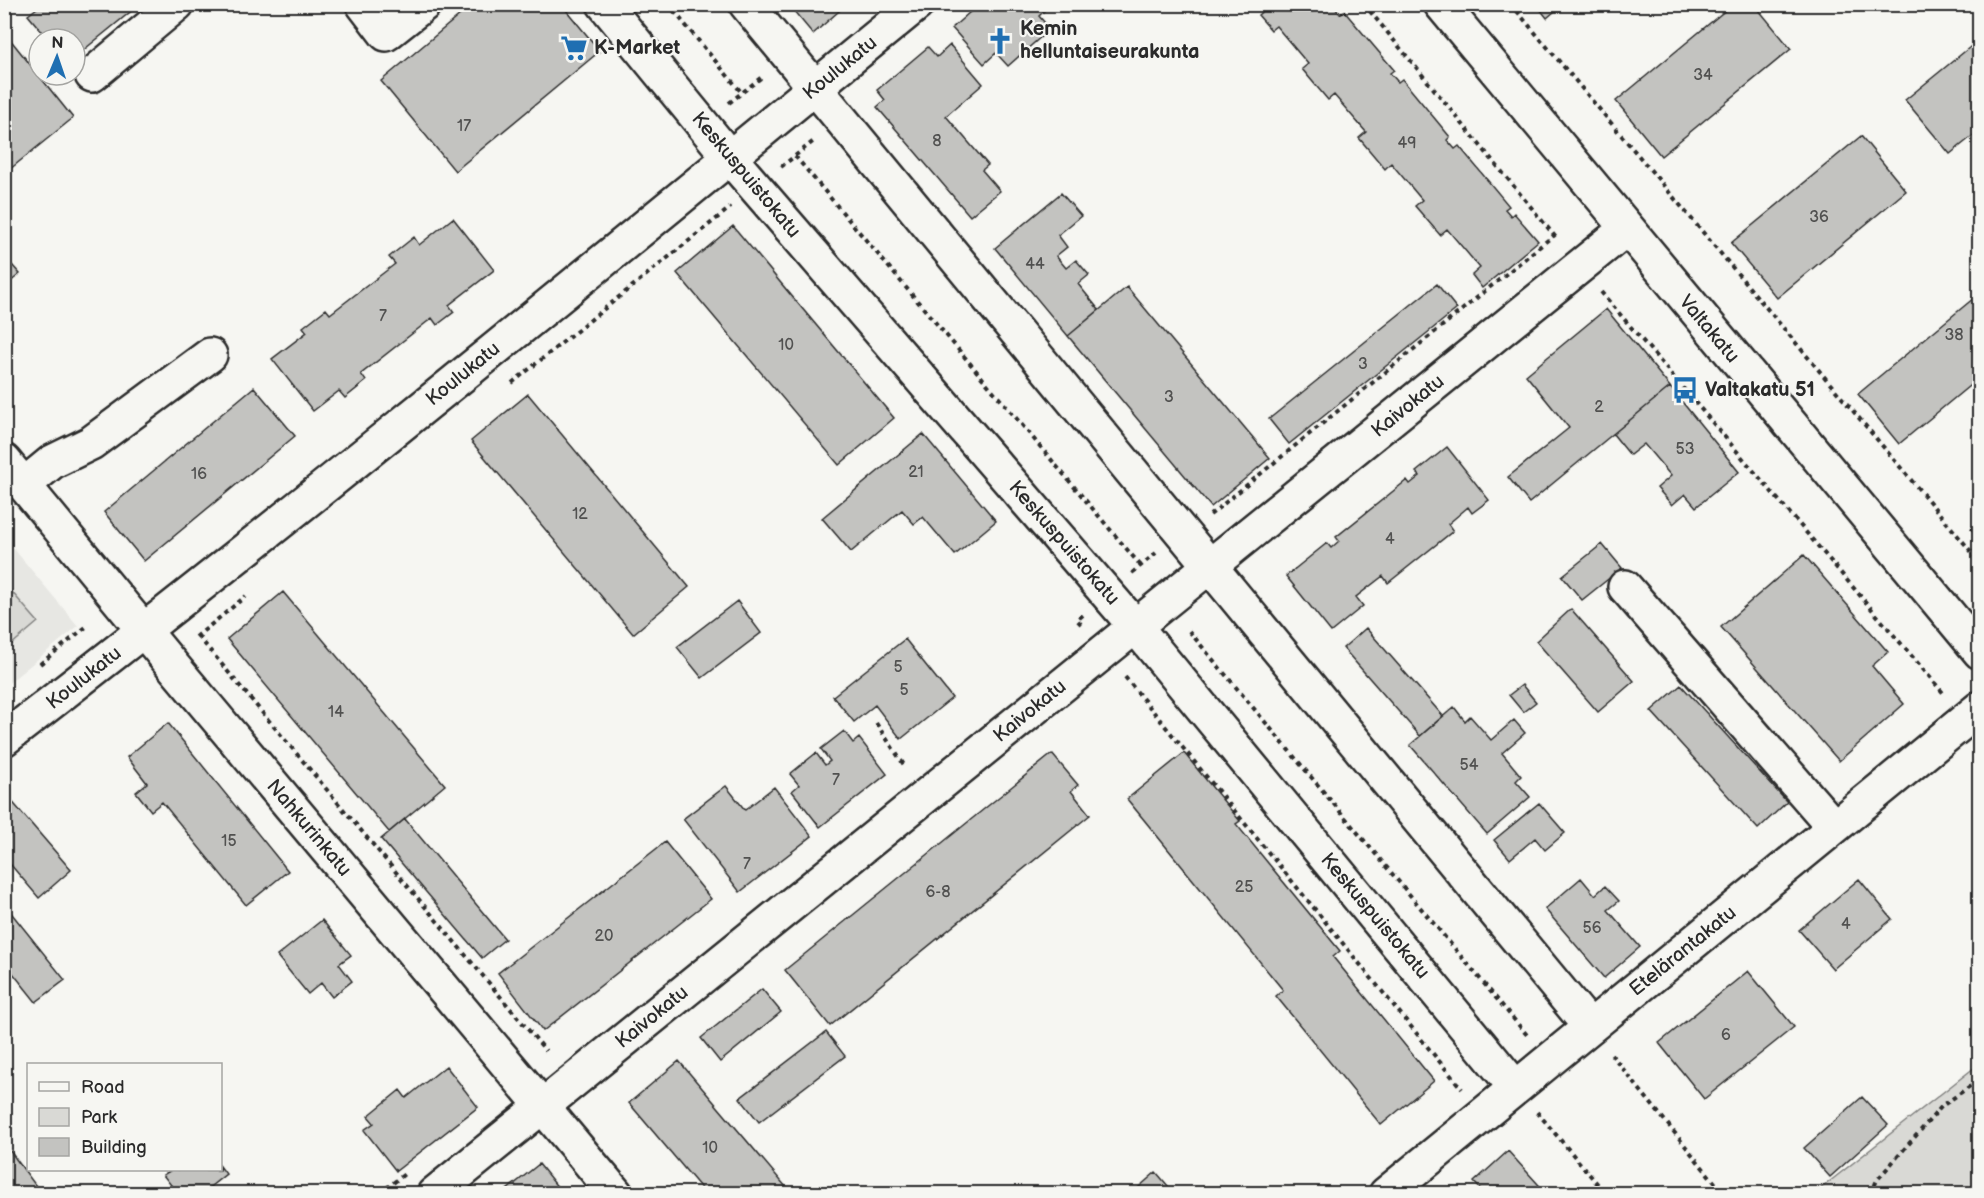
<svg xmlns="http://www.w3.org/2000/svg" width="1984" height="1198" viewBox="0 0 1984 1198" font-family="'Balsamiq Sans',sans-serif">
	<rect width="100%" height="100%" fill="#f6f6f2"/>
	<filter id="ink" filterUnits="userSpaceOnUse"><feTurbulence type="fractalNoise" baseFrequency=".0167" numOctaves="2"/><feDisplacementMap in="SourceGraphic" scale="12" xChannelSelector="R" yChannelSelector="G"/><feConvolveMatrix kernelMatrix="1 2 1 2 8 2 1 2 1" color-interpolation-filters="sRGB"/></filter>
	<g filter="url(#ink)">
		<!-- built -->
		<path fill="#e7e7e3" d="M4,537L78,626L5,686H4Z"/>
		<!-- green -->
		<path fill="#d9d9d5" stroke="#828280" stroke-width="1.5" d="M4,583L38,622L5,650H4Z
			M1979,1064V1193H1815Z"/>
		<!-- building -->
		<path fill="#c3c3c0" stroke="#2b2b2b" stroke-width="1.5" d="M42,4H140L75,57V39H48L28,15Z
			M473,4H561L600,51L455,171L381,81Z
			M788,4H847L813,34Z
			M979,4H1051L1039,16L1050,29L1008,66L996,53L984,64L952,28Z
			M1270,4H1332L1340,14L1344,11L1394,70L1390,73L1398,82L1402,79L1450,137L1447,140L1455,149L1459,146L1509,206L1505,209L1511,216L1514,213L1538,241L1482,288L1472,275L1480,268L1447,229L1440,235L1415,206L1422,200L1391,163L1385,169L1359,138L1366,132L1334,95L1328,100L1302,69L1308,64L1276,26L1271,30L1258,15Z
			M1536,4H1563L1547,18Z
			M1733,4H1754L1791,49L1661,156L1616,101Z
			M5,33L73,118L4,174V34Z
			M1980,39V130L1950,154L1905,100Z
			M950,45L983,84L946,116L988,165L982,170L1000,191L970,216L877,107L885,100L877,90L928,47L937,57Z
			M1861,136L1906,191L1777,298L1731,243Z
			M1061,193L1081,216L1058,235L1067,247L1056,256L1066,268L1076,260L1089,275L1078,284L1099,310L1068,336L995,248Z
			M453,218L494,270L449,305L454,312L437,325L432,318L361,374L366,381L345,398L339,391L313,411L272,359L307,332L303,327L326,309L330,314L395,264L389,257L414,237L419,245Z
			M733,226L894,418L839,465L677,273Z
			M4,256L20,274L4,287Z
			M1437,284L1457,309L1289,444L1269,419Z
			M1127,287L1270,458L1211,507L1068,336Z
			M1980,293V377L1899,444L1858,394Z
			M1606,309L1670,387L1529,503L1508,477L1569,428L1526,375Z
			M254,387L295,436L144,561L104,512Z
			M1670,387L1739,472L1696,507L1685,494L1672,505L1657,488L1671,476L1644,444L1630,455L1613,434Z
			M528,394L689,587L633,634L471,441Z
			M923,434L996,521L955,555L923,517L914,524L902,510L851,552L822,518Z
			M1447,447L1489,500L1472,513L1468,507L1448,524L1453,531L1388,583L1383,576L1356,597L1363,606L1331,632L1286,576L1327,543L1331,548L1339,541L1336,537L1407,480L1410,484L1420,476L1416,472Z
			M1980,521V539L1971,529Z
			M1602,544L1622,568L1582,600L1562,576Z
			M1804,555L1888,652L1872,666L1904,704L1839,761L1721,627Z
			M283,592L445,785L389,832L227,639Z
			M737,601L761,633L702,678L677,647Z
			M1571,609L1634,681L1598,712L1536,641Z
			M1366,628L1443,716L1420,736L1343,648Z
			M905,639L952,698L901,739L875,705L854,722L833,696Z
			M1522,685L1536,702L1523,712L1509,695Z
			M1681,685L1787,802L1758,829L1651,711Z
			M1454,707L1465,721L1470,716L1491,740L1514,720L1525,733L1502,753L1521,776L1516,781L1530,797L1487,834L1410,745Z
			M168,723L288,871L246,905L162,802L151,811L136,792L147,783L127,757Z
			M844,731L853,743L859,738L887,774L820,827L792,791L799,785L790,774L816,753L825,765L830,761L821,749Z
			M1184,753L1240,821L1236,824L1340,951L1333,957L1434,1081L1381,1125L1276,996L1283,990L1127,799Z
			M1052,754L1078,785L1071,791L1090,815L830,1026L785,970Z
			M726,786L745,810L774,787L812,836L740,892L683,819Z
			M9,798L71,870L39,898L4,857V802Z
			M1539,803L1565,833L1545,850L1535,838L1510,859L1494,840Z
			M405,819L505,939L482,958L381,839Z
			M665,842L711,899L543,1031L498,973Z
			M1581,878L1595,895L1605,886L1619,901L1608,910L1640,947L1604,978L1545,909Z
			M1859,879L1892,919L1833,969L1799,930Z
			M4,904L65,980L36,1002L4,962Z
			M322,920L351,955L339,964L352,981L332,997L321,983L308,994L277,956Z
			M1748,971L1794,1027L1704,1099L1659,1043Z
			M762,989L781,1012L720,1062L701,1038Z
			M826,1032L845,1056L759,1122L740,1098Z
			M679,1061L792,1194H706L629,1103Z
			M446,1066L478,1107L396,1171L364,1130L374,1123L368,1116L400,1090L406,1098Z
			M1862,1097L1888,1125L1830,1177L1804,1148Z
			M10,1151L39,1190L34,1194H4V1155Z
			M1508,1151L1547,1194H1481L1483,1192L1474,1182Z
			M539,1164L563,1194H502Z
			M220,1166L226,1174L201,1194H178L163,1175L171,1170H220Z
			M1156,1172L1175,1194H1131Z"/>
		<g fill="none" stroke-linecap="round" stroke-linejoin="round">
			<defs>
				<path id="minor" d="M363,4L386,34L424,4
					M604,4L730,158L1135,626L1515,1087
					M746,4L1590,1027
					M1441,4L1980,652
					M92,75L177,4
					M4,461L168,660L616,1194
					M24,485L52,462L91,443L210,355
					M1625,587L1834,827
					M4,739C314,500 615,251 917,4
					M434,1194L1626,229
					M1386,1194L1980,708"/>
			</defs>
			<!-- minor casing -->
			<use href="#minor" stroke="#2b2b2b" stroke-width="38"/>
			<!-- path -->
			<path stroke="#2b2b2b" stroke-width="4" stroke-dasharray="4.5 4.5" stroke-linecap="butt" d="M668,4L742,93
				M1364,4L1558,240
				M1511,4L1980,562
				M729,103L763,76
				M795,156L1141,566
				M781,167L815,140
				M1601,292L1945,695
				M512,383L731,207
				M1210,515L1554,235
				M1132,573L1156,553
				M1083,615L1077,620L1084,627
				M1189,631L1527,1035
				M198,636L546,1051
				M196,637L246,596
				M40,664L86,627
				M1125,677L1462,1089
				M876,723L904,765
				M1611,1054L1724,1194
				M1973,1084L1980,1102
				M1537,1112L1606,1194
				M379,1194L407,1172
				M1871,1194L1877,1180L1942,1106L1980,1079"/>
			<!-- minor -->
			<use href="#minor" stroke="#f6f6f2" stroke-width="33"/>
		</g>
	</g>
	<!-- icons -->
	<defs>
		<symbol id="church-bare" viewBox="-9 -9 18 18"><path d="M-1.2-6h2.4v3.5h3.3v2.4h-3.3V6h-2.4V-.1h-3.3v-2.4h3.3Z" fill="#1f6fb2" stroke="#f6f6f2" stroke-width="2.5" paint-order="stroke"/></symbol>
		<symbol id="supermarket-bare" viewBox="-9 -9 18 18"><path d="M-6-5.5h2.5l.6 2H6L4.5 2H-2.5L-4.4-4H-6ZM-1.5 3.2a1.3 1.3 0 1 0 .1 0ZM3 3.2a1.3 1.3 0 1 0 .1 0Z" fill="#1f6fb2" stroke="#f6f6f2" stroke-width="2.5" paint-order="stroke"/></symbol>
		<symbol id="bus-bare" viewBox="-9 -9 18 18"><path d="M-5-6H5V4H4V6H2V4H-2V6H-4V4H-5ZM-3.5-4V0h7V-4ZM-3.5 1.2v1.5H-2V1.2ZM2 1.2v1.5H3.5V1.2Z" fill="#1f6fb2" stroke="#f6f6f2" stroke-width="2.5" paint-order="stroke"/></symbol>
	</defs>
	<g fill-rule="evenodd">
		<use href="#church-bare" x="981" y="22" width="38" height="38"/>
		<use href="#supermarket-bare" x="555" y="29" width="38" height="38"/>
		<use href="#bus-bare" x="1666" y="371" width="38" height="38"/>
	</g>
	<g text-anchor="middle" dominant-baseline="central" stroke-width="4.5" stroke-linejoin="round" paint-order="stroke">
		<!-- number labels -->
		<g font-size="16" fill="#515150">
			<text x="1703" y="75">34</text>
			<text x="464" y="126">17</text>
			<text x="937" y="141">8</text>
			<text x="1407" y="143">49</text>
			<text x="1819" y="217">36</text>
			<text x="1035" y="264">44</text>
			<text x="383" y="316">7</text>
			<text x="1954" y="335">38</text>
			<text x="786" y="345">10</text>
			<text x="1363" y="364">3</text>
			<text x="1169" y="397">3</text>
			<text x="1599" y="407">2</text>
			<text x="1685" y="449">53</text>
			<text x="916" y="472">21</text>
			<text x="199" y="474">16</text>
			<text x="580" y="514">12</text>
			<text x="1390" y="539">4</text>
			<text x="898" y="667">5</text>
			<text x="904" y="690">5</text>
			<text x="336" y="712">14</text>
			<text x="1469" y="765">54</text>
			<text x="836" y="780">7</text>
			<text x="229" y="841">15</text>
			<text x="747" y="864">7</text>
			<text x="1244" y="887">25</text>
			<text x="938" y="892">6-8</text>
			<text x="1846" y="924">4</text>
			<text x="1592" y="928">56</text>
			<text x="604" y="936">20</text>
			<text x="1726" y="1035">6</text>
			<text x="710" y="1148">10</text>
		</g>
		<!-- poi labels -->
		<g font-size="20" font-weight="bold" fill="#2b2b2b" stroke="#f6f6f2" text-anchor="start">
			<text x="1020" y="29">Kemin<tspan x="1020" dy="23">helluntaiseurakunta</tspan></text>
			<text x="594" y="48">K-Market</text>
			<text x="1705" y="390">Valtakatu 51</text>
		</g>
		<!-- street labels -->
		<g font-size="20" fill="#2b2b2b" stroke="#f6f6f2">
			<text transform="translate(840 68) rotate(-39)">Koulukatu</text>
			<text transform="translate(746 175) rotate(50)">Keskuspuistokatu</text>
			<text transform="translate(1709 329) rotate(50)">Valtakatu</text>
			<text transform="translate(463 374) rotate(-39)">Koulukatu</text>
			<text transform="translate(1408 406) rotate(-39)">Kaivokatu</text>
			<text transform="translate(1064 543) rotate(49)">Keskuspuistokatu</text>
			<text transform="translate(84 678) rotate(-38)">Koulukatu</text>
			<text transform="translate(1030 711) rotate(-39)">Kaivokatu</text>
			<text transform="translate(309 828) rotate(50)">Nahkurinkatu</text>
			<text transform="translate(1375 916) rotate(50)">Keskuspuistokatu</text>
			<text transform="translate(1683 951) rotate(-39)">Etelärantakatu</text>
			<text transform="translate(652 1017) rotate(-39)">Kaivokatu</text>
		</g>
	</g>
	<!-- margin -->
	<rect width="1984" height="1198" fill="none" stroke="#f6f6f2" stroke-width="24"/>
	<rect x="12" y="12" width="1960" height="1174" fill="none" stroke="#2b2b2b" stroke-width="2" filter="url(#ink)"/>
	<!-- legend -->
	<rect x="27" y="1063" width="195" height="108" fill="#f6f6f2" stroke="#a5a5a2" stroke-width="1.5"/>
	<rect x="39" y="1082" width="30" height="9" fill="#f6f6f2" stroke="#a5a5a2" stroke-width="1.5"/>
	<text x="81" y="1093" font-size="18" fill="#2b2b2b">Road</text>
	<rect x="39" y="1108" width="30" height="18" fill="#d9d9d5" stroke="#a5a5a2" stroke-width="1.5"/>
	<text x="81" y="1123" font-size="18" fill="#2b2b2b">Park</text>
	<rect x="39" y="1138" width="30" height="18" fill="#c3c3c0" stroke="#a5a5a2" stroke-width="1.5"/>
	<text x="81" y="1153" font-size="18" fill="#2b2b2b">Building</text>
	<!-- north arrow -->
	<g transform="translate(57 57) rotate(2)"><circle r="28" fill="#f6f6f2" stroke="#a5a5a2" stroke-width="1.5"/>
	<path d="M0-4.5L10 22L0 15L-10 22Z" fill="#1f6fb2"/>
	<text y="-9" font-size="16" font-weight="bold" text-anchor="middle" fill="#2b2b2b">N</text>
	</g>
</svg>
